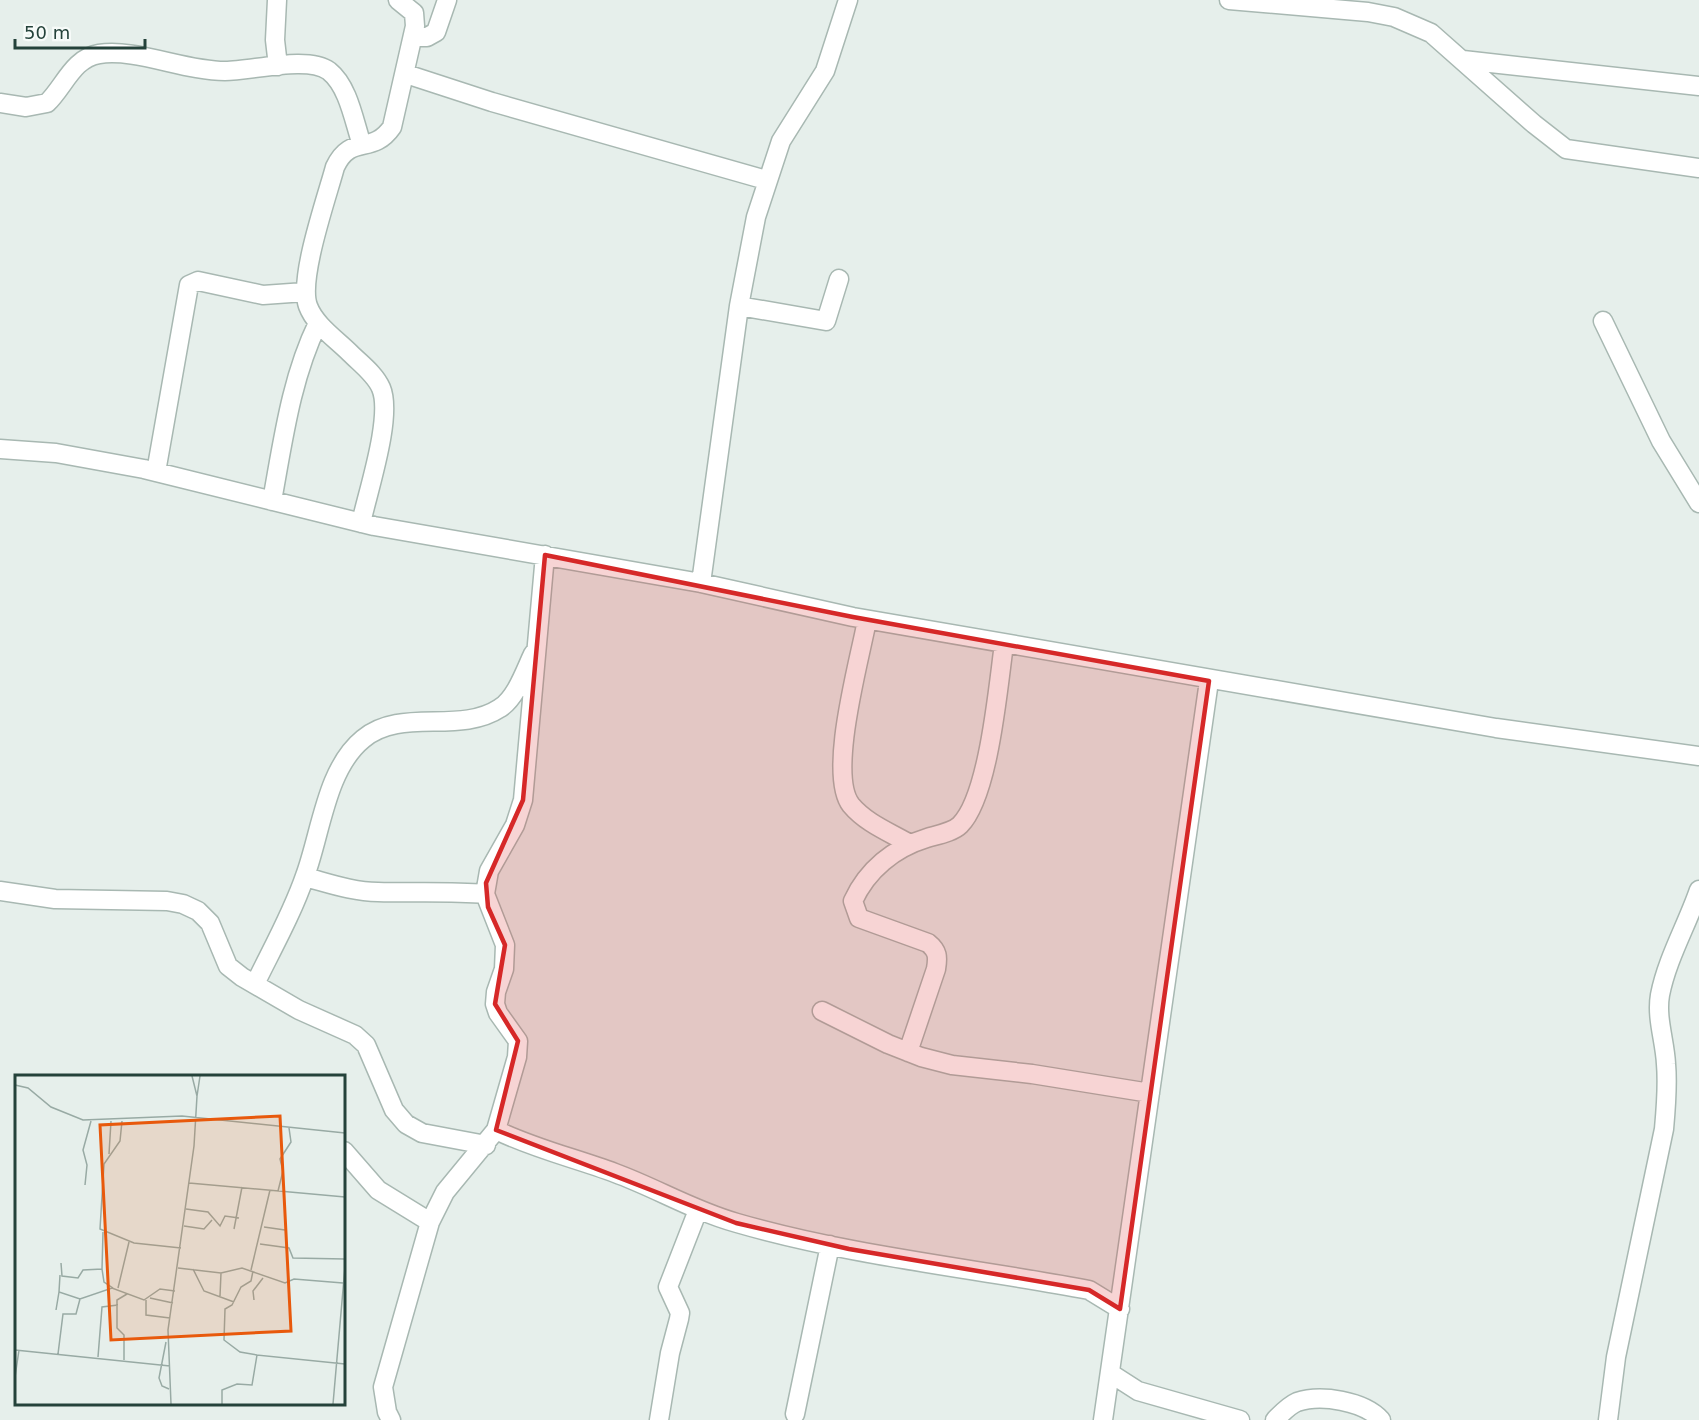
<svg xmlns="http://www.w3.org/2000/svg" width="1699" height="1420" viewBox="0 0 1699 1420" font-family="'DejaVu Sans',sans-serif">
	<rect width="100%" height="100%" fill="#e6efeb"/>
	<g fill="none" stroke-linecap="round" stroke-linejoin="round">
		<defs>
			<path id="minor" d="M277,0L275,40L278,66
				M1229,0L1368,12L1394,17L1431,33L1534,124L1566,149L1699,168
				M413,37H427L436,32L447,0
				M1463,60L1699,86
				M406,74L492,102L766,180
				M0,103L26,107L47,103C64,87 73,58 99,54C135,48 185,71 225,71C252,71 308,55 329,71C349,87 354,122 362,145
				M739,306L826,321L839,279
				M1603,321L1661,441L1699,503
				M0,449L56,453L144,469L374,526L701,583L853,617L1496,728L1699,756
				M156,472L189,285L198,281L263,295L305,292
				M272,501C283,441 291,378 318,323
				M361,523C368,491 393,416 381,388C375,374 361,364 350,353C336,339 315,325 308,306C298,279 327,197 335,167C351,133 372,156 392,127L415,26L414,13L398,0
				M701,583L739,306L756,217L781,141L825,71L848,0
				M867,620C860,659 827,774 851,805C866,823 889,832 908,843
				M305,877C328,883 353,892 378,892C414,893 449,891 485,894
				M0,891L55,899L167,901L183,904L198,911L210,923L228,966L242,977L299,1010L355,1035L366,1045L394,1110L406,1124L422,1133L486,1145
				M255,984C272,949 292,914 305,876C321,833 326,769 363,739C401,707 459,735 500,708C516,698 525,671 533,654
				M822,1011L888,1044L921,1057L952,1065L1032,1074L1150,1093
				M908,1052L936,969C938,957 938,951 928,943L859,918L853,901C867,870 894,848 927,838C937,835 953,832 960,825C989,796 998,687 1004,644
				M496,1130C535,1149 575,1158 615,1173C656,1188 694,1211 737,1223C851,1256 972,1268 1089,1290L1120,1309
				M344,1151L378,1190L430,1222
				M1110,1373L1138,1391L1240,1420
				M795,1414L830,1245
				M391,1420L387,1412L383,1387L430,1222L445,1192L496,1130L517,1057L518,1041L498,1013L495,1004L496,992L504,969L505,945L485,894L489,871L515,825L523,800L545,555
				M659,1420L670,1353L679,1319L680,1313L668,1287L698,1210
				M1103,1420L1209,681
				M1275,1420C1281,1414 1288,1406 1297,1402C1321,1394 1364,1401 1381,1420
				M1608,1420L1616,1357L1664,1129C1666,1107 1668,1086 1666,1064C1665,1041 1656,1018 1660,995C1667,959 1687,925 1699,890"/>
		</defs>
		<!-- minor casing -->
		<use href="#minor" stroke="#a8b8b2" stroke-width="21"/>
		<!-- minor -->
		<use href="#minor" stroke="#fff" stroke-width="18"/>
	</g>
	<!-- marked area -->
	<path fill="#d62828" fill-opacity="0.2" stroke="#d62828" stroke-width="4.5" stroke-linejoin="round" d="M545,555L853,617L1209,681L1120,1309L1089,1290L849,1249L736,1223L496,1130L518,1041L495,1004L505,945L488,907L486,883L523,800Z"/>
	<!-- overview -->
	<g transform="translate(15 1075)">
		<rect width="330" height="330" fill="#e6efeb"/>
		<path fill="none" stroke="#98aaa4" stroke-width="1.5" d="M0,10L13,13L36,32L68,45L167,41L330,58M182,21L185,1M107,46L105,66L89,89L85,154L119,168L166,173M94,79L96,46M174,108L330,122M70,110L72,90L68,75L76,46M263,116L268,96L265,84L276,67L274,53M171,134L193,137L205,151L210,141L224,143M169,151L189,154L197,145M249,152L270,155M219,154L227,112M245,169L274,173L278,183L330,184M46,188L47,201L63,203L68,195L87,194L88,157M163,193L206,198L227,193L270,208L279,204L328,208M87,194L89,207L98,213M178,194L189,216L219,227M236,195L255,115M238,196L236,206L226,212L217,230L210,234L209,265L225,277L242,280M45,200L44,217L65,224L97,213L129,225L145,214L160,216M103,213L114,167M205,221L206,198M135,223L158,228M131,225V240L155,243M239,225L238,216L248,203M41,235L44,217M151,267L144,303L147,311L154,314M0,275L155,291M43,279L48,239H61L65,224M83,282L87,232L103,230M109,285V260L102,253V225L112,219M0,302L4,275M156,329L153,255L179,71L182,21L177,1M207,329V315L222,309L237,310L242,280L330,289M318,329L330,192"/>
		<path fill="#e8590c" fill-opacity="0.15" stroke="#e8590c" stroke-width="3" d="M265,41L276,256L96,265L85,50Z"/>
		<rect width="330" height="330" fill="none" stroke="#24423a" stroke-width="3"/>
	</g>
	<!-- scale -->
	<path d="M15 39v9h130v-9" fill="none" stroke="#24423a" stroke-width="3"/>
	<text x="24" y="39" font-size="18" fill="#24423a" stroke="#f7fbf9" stroke-width="4.5" paint-order="stroke">50 m</text>
</svg>
